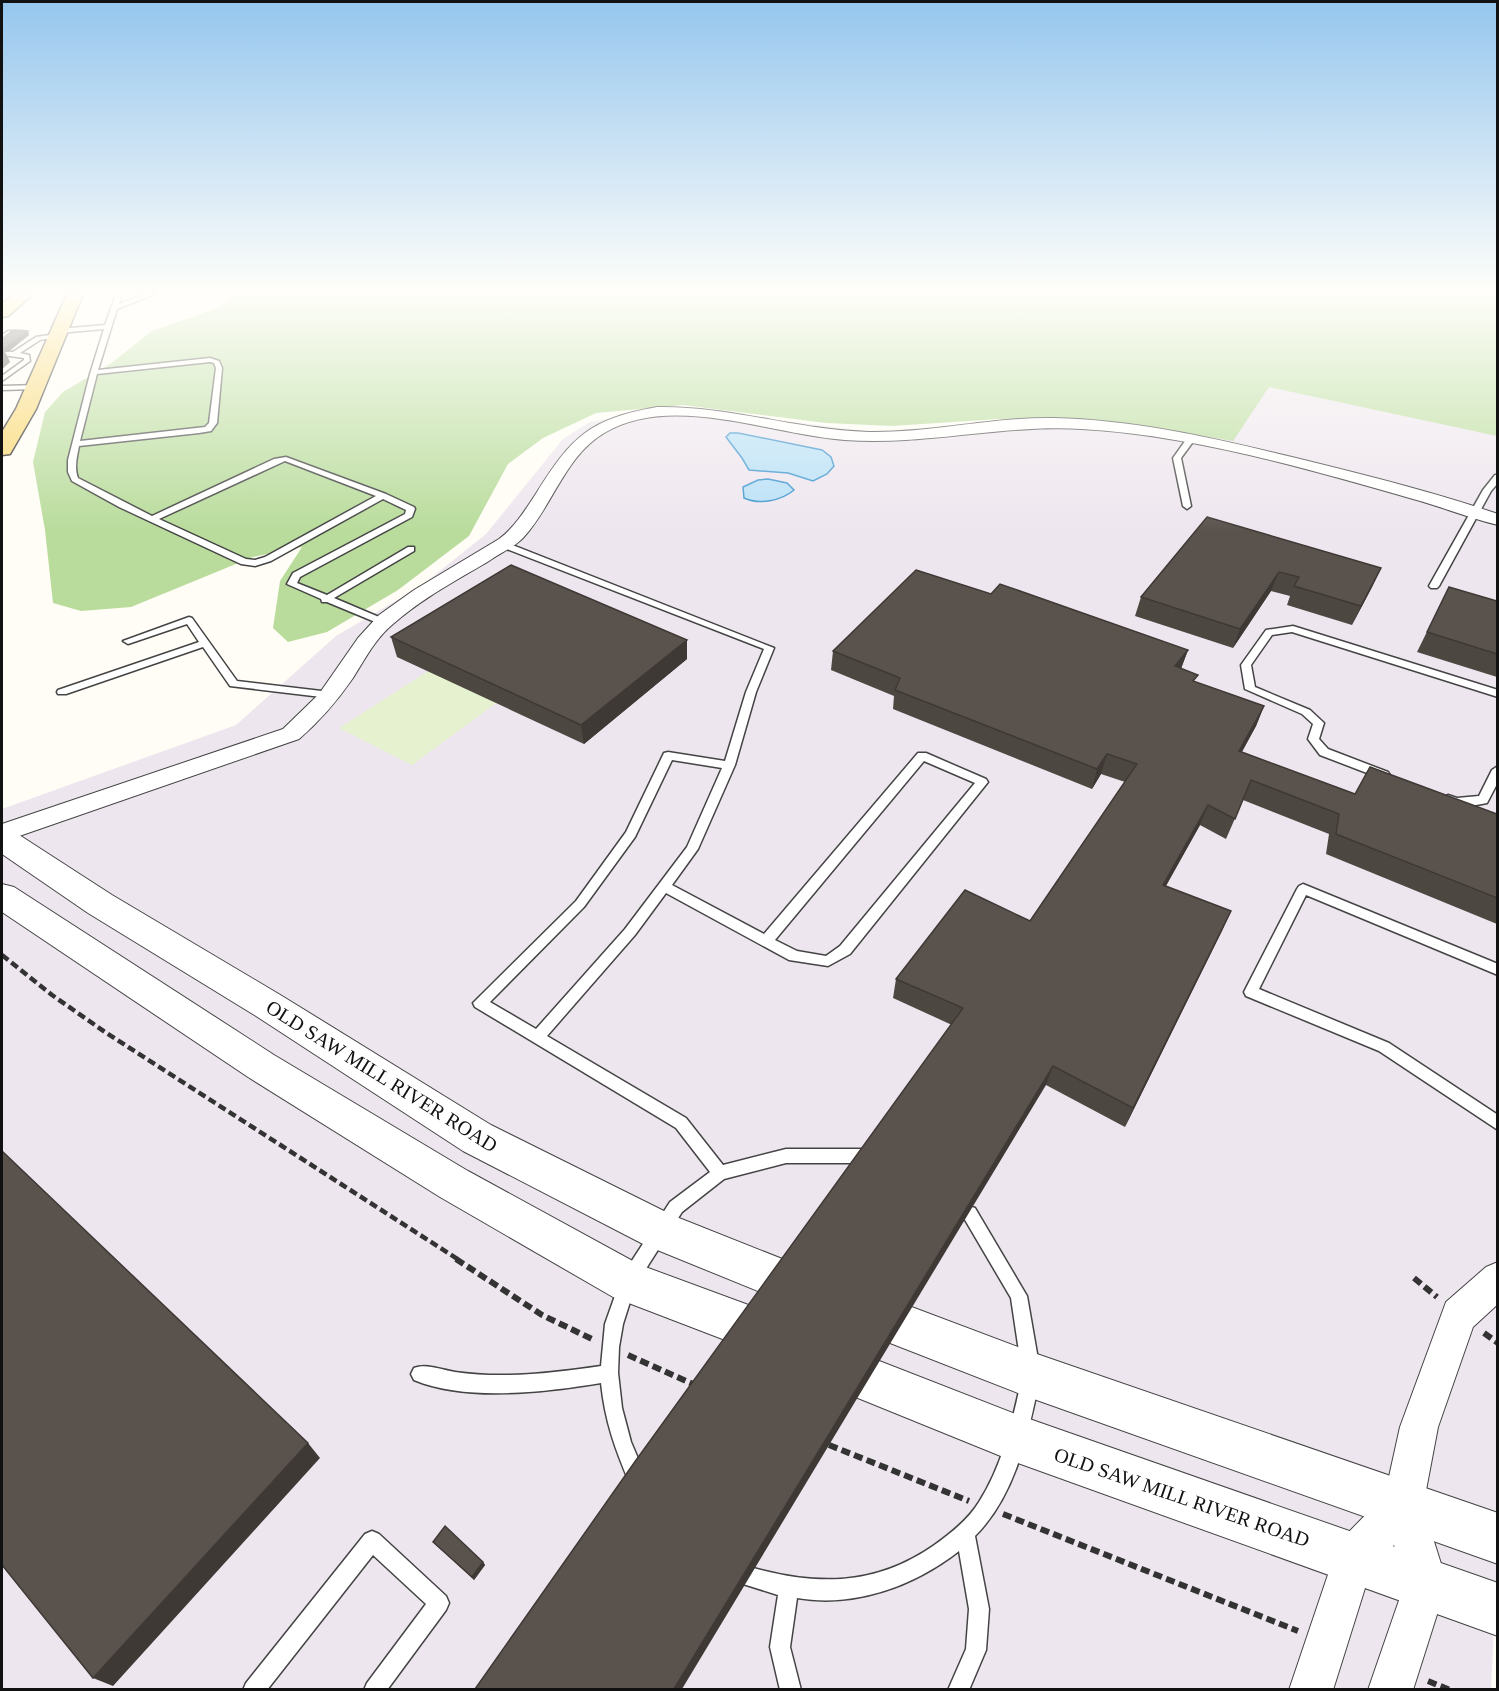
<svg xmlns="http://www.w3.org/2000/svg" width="1499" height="1691" viewBox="0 0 1499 1691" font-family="'Times New Roman',serif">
	<rect width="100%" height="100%" fill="#fffdf5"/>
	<!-- industrial -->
	<path fill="#eee6ef" d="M1283,344L1497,395L1498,1551L1491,1689H2V809L236,725L336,636L421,586L486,534L563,439L590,422L678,408L874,432L977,424L1144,428Z"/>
	<!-- forest -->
	<path fill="#b9dc9c" d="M236,294H1497V436L1269,387L1233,441L1146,426L1066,420L998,419L892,426L826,423L683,405L596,413L543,438L508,464L469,536L398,590L327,632L288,642L273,628L280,581L302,547L253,557L131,607L81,611L53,603L45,530L33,462L45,412L63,392L110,364L152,331L217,308Z"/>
	<!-- pitch -->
	<path fill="#e6f2cf" d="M430,670L499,701L412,765L339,728Z"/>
	<!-- water -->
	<path fill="#b9e0f7" stroke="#3f96cf" stroke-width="1.5" d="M730,433H738L822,450L831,457L834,466L827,474L813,481L788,473L749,470L742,458L726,437Z
		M768,479L787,483L794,490C781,501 759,505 744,498L743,487L758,480Z"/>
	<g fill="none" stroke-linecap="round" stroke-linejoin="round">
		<defs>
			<path id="service" d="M116,294H122L119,304L146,294H155L117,309L98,370L210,358L219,361L222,368L217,423L211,431L199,433L79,446C77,457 74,467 78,478L152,516L274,459L286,457L386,494L414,507L415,509L412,517L300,577L297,583L327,595L408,547H414V551L334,598L386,620V624H380L327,602H322L321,599L287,584L293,573L405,514L406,510L383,499L271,561L255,566L241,564L119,507L72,481L68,472V460L90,374L104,329L59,333L56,331L59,329L105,325ZM210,362L214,363L216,368L209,423L205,427L80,441L97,374ZM285,461L376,496L265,557L255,560L246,559L159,519Z
				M23,331L25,332V334L10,335L2,340V335L8,331Z
				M57,334L60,336L59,337L40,340L20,353L29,355L30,361L2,381V376L24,360V358L2,355V351L13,352L36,337Z
				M38,385V389H35L2,390V386Z
				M1188,437L1195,439L1181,458L1191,506L1187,509L1183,506L1173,458Z
				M1495,475H1498V483L1491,491L1439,586L1437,588H1431L1429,586L1483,490Z
				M502,541L774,648L756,692L735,765L698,849L672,885L764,934L918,753H926L986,779L988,782L850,954L828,966L789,960L666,893L635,935L547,1036L686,1118L723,1165L786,1149H868L873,1151L876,1156L873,1161L868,1163H786L724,1179L682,1212L635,1286L623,1324L619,1347L618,1373L622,1408L631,1442L646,1477L644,1484L637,1486L630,1484C615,1449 605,1421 601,1383C546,1392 467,1402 414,1380L411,1374L414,1368C426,1363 442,1370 455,1372C504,1379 552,1373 601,1366L605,1324L622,1276L670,1202L710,1172L676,1128L475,1007L473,1003L576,901L626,832L664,753L668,752L725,761L746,692L764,649L499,546L498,544ZM672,760L722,768L687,847L625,929L536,1029L490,1002L584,907L635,837ZM924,761L975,783L840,946L826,956L797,951L775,940Z
				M189,617L192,618L237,681L330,692L335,695L330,698L230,686L203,647L66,694H58L57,692L58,690L199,642L187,624L131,643L128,644L123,641Z
				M1293,626L1498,690V697L1292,632L1272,635L1251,665L1255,687L1310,710L1324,723L1319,739L1328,749L1388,772L1390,775L1384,779L1380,778L1320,755L1308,739L1313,724L1302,714L1245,689L1241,665L1266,630Z
				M1498,766V782L1487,803C1473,806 1453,809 1442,799L1448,795L1457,798L1479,796L1492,770Z
				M1303,884L1498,964V975L1306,895L1259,989L1389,1043L1498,1115V1130L1379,1051L1246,996L1244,992L1297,889L1299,886Z
				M969,1206L975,1208L1027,1296L1039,1365L1036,1371L1031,1373L1036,1376L1039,1382C1028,1435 1015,1496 975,1536L989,1609L986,1650L969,1690H948L966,1649L969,1609L959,1551C914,1586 855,1608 797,1598L790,1647L801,1690H780L770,1647L778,1595L743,1584L740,1577L743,1570L750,1567C816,1586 875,1586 933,1546C950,1534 968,1520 979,1502C1002,1466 1012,1423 1021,1382L1024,1376L1029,1373L1024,1371L1021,1365L1011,1298L961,1213L963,1208Z
				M372,1531L379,1534L446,1596L449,1603L446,1610L387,1690H364L367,1683L426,1604L373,1555L267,1690H243L246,1683L365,1534Z"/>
			<path id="minor" d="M657,407C731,406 797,430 869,432C931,433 992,417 1054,418C1135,420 1214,438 1292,457C1361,474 1430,491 1498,514V525C1469,518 1442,507 1413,499C1309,469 1191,435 1082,429C1003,424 925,446 845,440C772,435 674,393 606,432C565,455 553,506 523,538C513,548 500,553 489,561C457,580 421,599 393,624C375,639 365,659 353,678C337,701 320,721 299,739L2,842V824L283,729L319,694L358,638L379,615L414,590L499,539C515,527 526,509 537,492C572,436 590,419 657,407Z
				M1498,1262V1304L1473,1327L1438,1427L1423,1506L1447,1583L1413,1690H1368L1405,1583L1394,1545L1371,1569L1333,1690H1289L1339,1542L1385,1495L1400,1427L1446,1302L1486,1267Z"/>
			<path id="tertiary" d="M2,828L13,831L112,895L282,996L491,1125L674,1216L795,1264L802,1279L795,1294L780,1300L645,1245L463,1151L256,1016L88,913L2,854Z
				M2,884L14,887L274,1055L468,1171L640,1265L762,1310L768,1326L762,1342L746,1348L613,1297L440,1197L248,1077L2,912Z
				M901,1303L1031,1352L1498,1513V1564L1031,1398L885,1341L879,1325L885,1309Z
				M869,1357L1018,1415L1498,1583V1636L1018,1463L853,1396L846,1380L853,1364Z"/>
			<path id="primary" d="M14,294H33L8,316L2,317V304Z
				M67,294H83L36,409L10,454L2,455V432L16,409Z"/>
		</defs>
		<!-- service casing -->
		<use href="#service" stroke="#444" stroke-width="3"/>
		<!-- minor casing -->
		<use href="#minor" stroke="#444" stroke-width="2"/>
		<!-- tertiary casing -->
		<use href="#tertiary" stroke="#444" stroke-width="2"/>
		<!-- primary casing -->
		<use href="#primary" stroke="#222" stroke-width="3"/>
		<!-- path-far1 -->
		<path stroke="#333" stroke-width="4.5" stroke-dasharray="8 4" stroke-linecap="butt" d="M2,955L52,995L105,1032L459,1260"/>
		<!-- path -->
		<path stroke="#333" stroke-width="6" stroke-dasharray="9 4.5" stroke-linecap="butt" d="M456,1259L542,1315L594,1340
			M1414,1278L1437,1297
			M1484,1333L1498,1343
			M628,1355L695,1385
			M829,1445L969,1501
			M1003,1514L1298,1631
			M1428,1681L1450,1690"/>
		<!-- service -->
		<use href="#service" fill="#fff" fill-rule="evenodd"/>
		<!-- minor -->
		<use href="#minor" fill="#fff" fill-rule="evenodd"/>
		<!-- tertiary -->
		<use href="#tertiary" fill="#fff" fill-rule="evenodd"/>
		<!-- primary -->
		<use href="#primary" fill="#f9d66b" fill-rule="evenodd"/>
	</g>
	<!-- wall -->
	<path fill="#4d4742" d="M29,335L8,352H5L10,362L2,369V339Z
		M1207,517L1381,568L1372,587L1352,625L1287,605L1290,596L1271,591L1233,648L1135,616L1141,597Z
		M1449,587L1497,601V677L1417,652Z
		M991,594L1188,650L1181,668L1195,682L1264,706L1256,726L1242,752L1355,794L1497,814V924L1326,854L1329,834L1243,800L1226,839L1200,825L1166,886L1231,911L1125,1127L1046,1085L952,1025L893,998L896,979L1030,921L1125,782L1101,774L1092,789L893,709L894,696L831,670L833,651Z
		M391,637L687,640V659L584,744L397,657Z
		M433,1542L483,1562L485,1565L474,1580Z"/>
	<!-- shaded-wall -->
	<path fill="#3f3936" d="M28,331L29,335L8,352L6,348Z
		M4,350L10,362L2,369V352Z
		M1381,568L1372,587L1352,625L1361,606Z
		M1279,572L1271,591L1233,648L1240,629Z
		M687,640V659L584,744L581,725Z
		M1188,650L1181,669L1175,666Z
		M1264,706L1256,726L1231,771L1239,751Z
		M1107,754L1101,774L1092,789L1097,769Z
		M1208,805L1200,825L1155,905L1163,885Z
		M1231,911L1222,931L1125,1127L1133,1108Z
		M1053,1066L1046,1085L682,1689H674Z
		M308,1443L320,1458L113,1686L93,1678Z
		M483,1562L485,1565L474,1580L472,1577Z"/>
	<!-- building -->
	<path fill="#5a524d" stroke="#3f3936" stroke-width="1.5" d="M12,331H28L6,348H2V339Z
		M1207,517L1381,568L1361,606L1294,586L1299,577L1279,572L1240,629L1141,597Z
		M511,565L687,640L581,725L391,637Z
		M916,570L991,594L1000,584L1188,650L1175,666L1198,675L1193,681L1264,706L1239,751L1355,794L1370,767L1497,814V898L1336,834L1339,814L1251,780L1235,819L1208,805L1163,885L1231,911L1133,1108L1053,1066L674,1689H475L634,1463L963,1008L896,979L965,890L1030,921L1137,764L1107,754L1097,769L895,690L900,678L833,651Z
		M1449,587L1497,601V654L1427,632Z
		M2,1151L308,1443L93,1678L2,1565Z
		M445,1526L483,1562L472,1577L433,1542Z"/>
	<!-- sky -->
	<linearGradient id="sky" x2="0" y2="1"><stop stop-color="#95c6ee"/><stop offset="0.55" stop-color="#fffefa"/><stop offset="1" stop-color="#fffefa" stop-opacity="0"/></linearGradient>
	<rect width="1499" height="531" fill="url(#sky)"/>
	<g text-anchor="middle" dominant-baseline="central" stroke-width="6" stroke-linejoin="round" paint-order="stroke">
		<!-- near-street labels -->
		<g font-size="20" fill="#111" stroke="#fff">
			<text transform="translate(382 1076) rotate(32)">OLD SAW MILL RIVER ROAD</text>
			<text transform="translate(1182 1497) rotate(19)">OLD SAW MILL RIVER ROAD</text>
		</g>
	</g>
	<!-- border -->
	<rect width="1499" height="1691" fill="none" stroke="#111111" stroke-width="6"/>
</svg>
